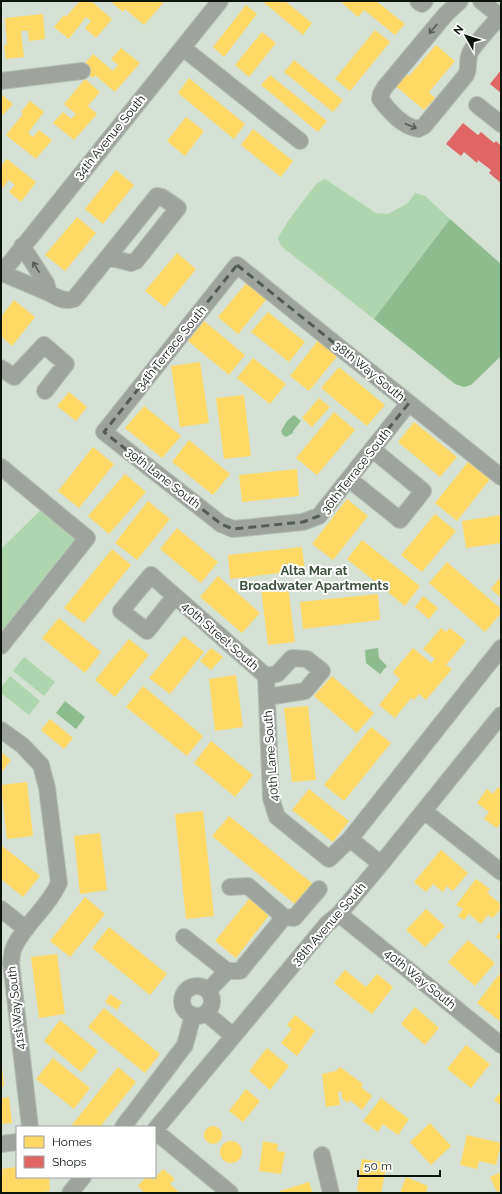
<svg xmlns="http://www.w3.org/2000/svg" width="502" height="1194" viewBox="0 0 502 1194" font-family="Raleway,sans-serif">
	<rect width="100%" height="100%" fill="#d4e1d4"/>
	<!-- green -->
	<path fill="#afd5af" d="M325,179L376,213L388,214L408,203L415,193L425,196L450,219L374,319L281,246L278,238L288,221L316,184Z
		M46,505L92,540L1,651V549Z
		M24,657L55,682L44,696L13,671Z
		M10,676L40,701L29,715L1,693V687Z"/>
	<!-- water -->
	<path fill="#8dbd8f" d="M450,219L501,264V356L471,385L464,387L455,384L374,319Z
		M294,415L301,421L293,431V433L286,437L283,435L281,431L287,421Z
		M378,648L379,658L387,666L380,674L366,663L365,650Z
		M65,701L85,717L76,729L56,713Z"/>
	<!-- homes -->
	<path fill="#ffd966" d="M80,1H91L112,19L96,38L85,28L91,21L86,17L69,39L54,27L64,15L66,17Z
		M110,1L143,2L165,1L144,25L125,9L123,12Z
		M262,1H285L312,23L303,35Z
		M342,1H376L405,24L395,35L364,10L358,17L341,2Z
		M246,5L257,14L224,57L213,47Z
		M43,14L45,39L29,41L28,31H21L24,57L6,59L4,45H7L5,18Z
		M375,30L390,42L350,91L335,79Z
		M262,32L276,43L249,77L235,65Z
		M436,45L455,61L429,92L435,98L424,110L392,83L403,71L409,76Z
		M121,48L140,63L115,92L95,75L93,78L81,68L93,54L113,71L118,65L111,59Z
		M294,60L343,100L333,112L284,72Z
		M270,75L327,121L318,132L261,85Z
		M189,78L245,124L234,139L178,93Z
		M85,79L100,92L88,106L97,114L74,140L53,123L63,112L71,119L76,114L64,104Z
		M1,94L13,104L3,115L1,114Z
		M30,101L44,112L28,133L33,137L39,130L52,140L36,159L6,135L23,114L21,112Z
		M186,117L204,131L185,156L167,141Z
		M253,129L293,161L281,177L241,145Z
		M7,159L36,182L21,202L9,192L15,185L9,180L1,190V166Z
		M116,170L134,185L103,224L85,209Z
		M77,217L96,233L65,271L45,255Z
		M177,253L196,269L165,307L145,291Z
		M249,280L269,296L238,334L218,317Z
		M14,300L35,317L12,346L1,336V317Z
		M268,312L305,342L289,362L251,332Z
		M204,321L245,355L229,375L188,341Z
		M320,338L339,354L309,391L290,376Z
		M253,358L286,384L270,404L237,378Z
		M200,362L209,423L180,427L171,366Z
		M339,367L385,405L367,426L321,388Z
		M69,392L87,407L76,421L57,406Z
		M244,395L251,456L224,459L216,398Z
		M319,398L330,407L312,427L302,418Z
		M144,406L181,436L162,458L125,428Z
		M334,412L355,430L317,475L296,458Z
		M414,422L457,457L440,477L398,442Z
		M189,440L230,474L213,495L172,462Z
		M93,447L114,464L79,508L58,491Z
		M468,462L490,479L457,521L435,503Z
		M297,469L299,496L242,502L239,475Z
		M125,474L146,492L109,534L88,516Z
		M347,499L368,516L333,560L312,544Z
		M148,501L170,519L137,560L115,543Z
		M435,514L456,531L422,572L401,555Z
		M501,515V543L466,548L462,521Z
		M177,528L218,562L201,583L160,549Z
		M362,540L420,586L405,606L347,559Z
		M302,547L305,570L230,579L228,555Z
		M112,549L131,565L84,623L64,608Z
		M447,562L501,609V613L485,632L429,583Z
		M218,576L260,613L242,633L200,597Z
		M501,576V598L491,589Z
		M288,586L295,642L268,645L261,589Z
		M378,594L380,620L303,629L300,602Z
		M423,596L438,608L429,619L415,607Z
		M59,618L101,652L85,673L42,638Z
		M441,628L446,632L450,628L466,641L446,665L452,669L426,700L419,694L414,700L411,698L395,718L379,705L400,679L393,672L413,648L431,663L435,659L423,649Z
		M184,636L204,652L170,694L149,678Z
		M129,639L149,655L115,697L95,680Z
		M211,648L223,657L211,670L200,661Z
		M236,675L243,727L215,731L209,679Z
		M332,676L374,713L357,733L314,696Z
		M143,686L203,736L187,756L126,707Z
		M308,706L316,780L292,782L284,708Z
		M50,719L73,738L64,749L41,730Z
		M371,727L391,743L344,801L324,785Z
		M211,741L253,775L235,797L194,763Z
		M1,752L11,760L1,773Z
		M27,782L33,836L7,839L1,785Z
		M498,787L501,789V823L497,828L484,819L489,812L477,803L487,789L493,794Z
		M309,789L349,821L333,842L292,810Z
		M203,811L214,916L186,919L175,814Z
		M229,816L313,884L296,905L212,836Z
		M100,833L107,890L80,894L74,836Z
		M1,845L40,876L23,897L1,879Z
		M441,850L468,873L453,891L447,886L443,892L433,884L426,892L414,882Z
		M476,879L490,889L487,893L501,904V908L493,918L488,915L481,924L469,914L464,920L458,916L463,909L456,905Z
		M85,897L105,914L70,957L50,941Z
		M250,898L270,914L236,958L215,941Z
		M426,909L445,926L425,947L406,930Z
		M109,927L167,974L150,995L92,948Z
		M501,930V941L496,937Z
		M468,940L495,963L475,986L448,962Z
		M57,954L65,1014L39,1018L31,957Z
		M345,970L366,987L377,974L393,987L372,1014L334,983Z
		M501,972V1022L477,1003Z
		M110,994L122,1002L117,1010L105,1002Z
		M415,1007L439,1028L425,1045L401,1024Z
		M104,1008L160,1054L145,1073L88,1027Z
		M295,1015L315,1031L297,1056L281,1043L292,1029L287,1025Z
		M60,1020L98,1051L81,1072L44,1041Z
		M466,1045L490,1064L471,1088L447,1069Z
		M267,1048L289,1066L270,1090L249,1071Z
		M53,1058L90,1088L74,1109L36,1079Z
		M1,1067H2L4,1086L1,1087Z
		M118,1067L136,1082L100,1127H74L72,1125Z
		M340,1067L363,1084L361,1087L372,1096L362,1110L350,1100L348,1103L342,1098L341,1091L338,1092L340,1105L326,1107L322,1074L336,1071Z
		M246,1089L260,1101L243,1122L229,1111Z
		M501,1091V1105L494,1100Z
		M9,1097L12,1123L1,1124V1098Z
		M381,1098L409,1119L398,1135L383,1124L378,1132L363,1121Z
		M430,1123L451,1146L431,1165L410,1142Z
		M204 1135a9 9 0 1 1 18 0a9 9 0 1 1-18 0Z
		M467,1135L501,1143L496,1165L479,1161L477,1169L460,1165Z
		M220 1152a11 11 0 1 1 22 0a11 11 0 1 1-22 0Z
		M263,1141L278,1144L277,1151L285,1152L281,1174L259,1171Z
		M362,1159L387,1163L381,1193H370L357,1191Z
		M17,1167V1177H49L50,1191L35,1193H1V1169Z
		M163,1169L175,1179L170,1184L180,1193H142L143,1191L138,1186L146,1177H150L153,1180Z
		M501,1172V1190L497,1192L490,1177Z
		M406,1177L428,1186L426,1193H400Z
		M309,1182L313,1193H280V1191Z"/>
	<!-- shops -->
	<path fill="#e06666" d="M501,70V93L490,84Z
		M463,123L478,135L481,132L494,143L496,141L501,146V183L489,173L491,170L478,160L477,163L464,152L461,156L446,144Z"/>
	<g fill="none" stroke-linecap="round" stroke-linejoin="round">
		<defs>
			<path id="minor" d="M418,1L422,4L425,1
				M460,1L446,14L385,87L381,94L380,99C390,112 402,126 418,129L424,126L466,75C470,68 466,59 471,51C477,41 492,26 500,16
				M481,1L501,17
				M183,48L300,141
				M1,81L82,71
				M477,105L501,124
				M2,273L49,293L46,283L22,246
				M1,274L220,1
				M49,293C58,298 64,302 74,299L157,196L162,197L178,208L136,261L131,263L108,257
				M1,368L14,377L44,345L66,364L45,391
				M409,403L319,516L303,522L233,529L221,524L104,432L237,265L501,477
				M1,467L87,538L1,646
				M349,479L400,520L423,491L372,449
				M175,596L147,631L121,611L151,575L266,676
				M266,676L271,798L277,817L329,859L350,839L501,648
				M266,676L277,674L292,658L307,659L322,671L305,691L267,697
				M1,730L22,745L41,765L47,788L59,883C49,906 27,922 15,945C12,950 12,957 11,963L30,1127
				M424,811L501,872
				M350,839L381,864
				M230,887L248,886L284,917L294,918L319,889
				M1,909L26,929
				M339,914L501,1045
				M184,937L227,971
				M182 1001a15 15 0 1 1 30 0a15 15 0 1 1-30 0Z
				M208,991L227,971H240L284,917
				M206,1013L233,1036
				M123,1127L185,1045L193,1015
				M155,1130L327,924L339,914L381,864L501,715
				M155,1131L230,1193
				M1,1144L17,1142
				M322,1155L331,1193
				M70,1193L83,1177"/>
		</defs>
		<!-- minor casing -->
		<use href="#minor" stroke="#b5bfb5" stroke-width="18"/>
		<!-- minor -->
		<use href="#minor" stroke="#9ea39e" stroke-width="16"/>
	</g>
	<!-- one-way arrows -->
	<defs><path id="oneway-shaft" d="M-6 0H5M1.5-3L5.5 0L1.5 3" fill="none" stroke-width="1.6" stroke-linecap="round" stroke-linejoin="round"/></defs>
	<g stroke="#555c55">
		<use href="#oneway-shaft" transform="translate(433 29) rotate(130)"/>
		<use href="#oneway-shaft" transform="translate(411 126) rotate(23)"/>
		<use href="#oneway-shaft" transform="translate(36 267) rotate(-122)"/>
	</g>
	<!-- marked area -->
	<path fill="none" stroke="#525c52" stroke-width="3" stroke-dasharray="8 5" stroke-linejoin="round" d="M237,265L409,403L319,516L303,522L233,529L221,524L104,432Z"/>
	<g text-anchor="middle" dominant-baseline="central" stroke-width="4" stroke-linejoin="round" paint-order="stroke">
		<!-- street labels -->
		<g font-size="12" fill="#0c140c" stroke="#fff">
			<text transform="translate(110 137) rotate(-51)">34th Avenue South</text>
			<text transform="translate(171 348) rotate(-51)">34th Terrace South</text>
			<text transform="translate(369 371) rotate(39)">38th Way South</text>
			<text transform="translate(356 471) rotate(-52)">36th Terrace South</text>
			<text transform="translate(163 478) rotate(38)">39th Lane South</text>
			<text transform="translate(220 636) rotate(41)">40th Street South</text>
			<text transform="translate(271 756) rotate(-94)">40th Lane South</text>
			<text transform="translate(329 924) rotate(-49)">38th Avenue South</text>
			<text transform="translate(420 979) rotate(39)">40th Way South</text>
			<text transform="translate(16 1008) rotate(-96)">41st Way South</text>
		</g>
		<!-- neighbourhood labels -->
		<g font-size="13" font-weight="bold" fill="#3c4f3c" stroke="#fff">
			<text x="314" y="570">Alta Mar at<tspan x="314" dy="15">Broadwater Apartments</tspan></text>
		</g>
	</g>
	<!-- border -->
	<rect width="502" height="1194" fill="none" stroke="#0c140c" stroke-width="4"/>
	<!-- legend -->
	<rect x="16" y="1126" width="140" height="52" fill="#ffffff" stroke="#9ea19e"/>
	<rect x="24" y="1136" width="20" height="12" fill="#ffd966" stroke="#9ea19e"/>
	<text x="52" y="1146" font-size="12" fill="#0c140c">Homes</text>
	<rect x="24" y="1156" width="20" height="12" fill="#e06666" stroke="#9ea19e"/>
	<text x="52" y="1166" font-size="12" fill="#0c140c">Shops</text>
	<!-- north arrow -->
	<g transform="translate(466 36) rotate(309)" stroke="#ffffff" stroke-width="3" paint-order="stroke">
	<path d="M0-3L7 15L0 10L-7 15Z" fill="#0c140c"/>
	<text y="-6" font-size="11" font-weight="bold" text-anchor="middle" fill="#0c140c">N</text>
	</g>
	<!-- scale -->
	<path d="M358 1170v6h82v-6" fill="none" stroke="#0c140c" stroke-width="2"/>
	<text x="364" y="1170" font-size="12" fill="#0c140c" stroke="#ffffff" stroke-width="3" paint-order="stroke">50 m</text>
</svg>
